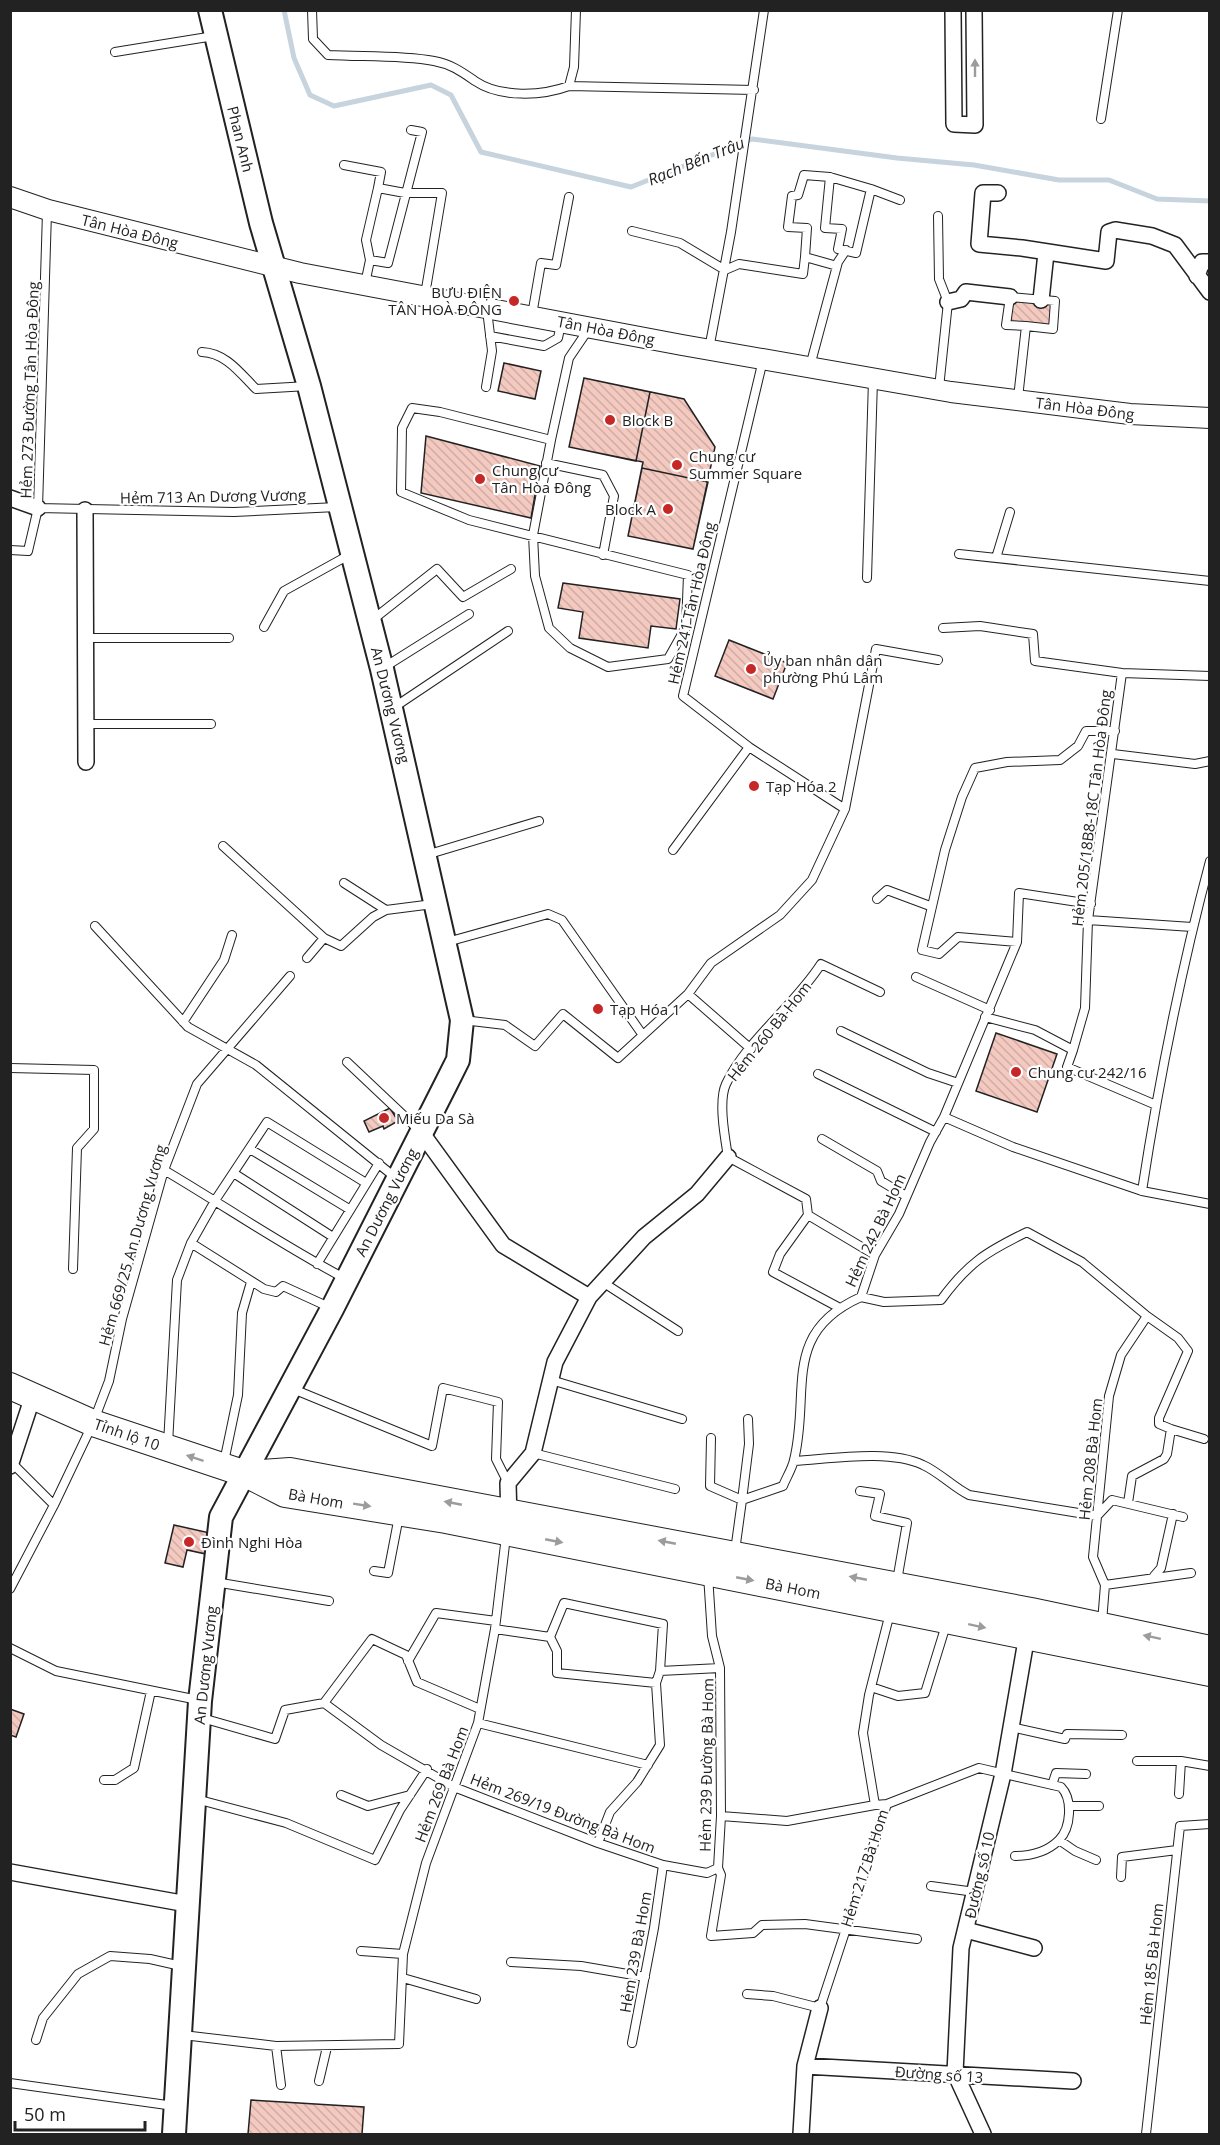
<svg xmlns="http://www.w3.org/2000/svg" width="1220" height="2145" viewBox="0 0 1220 2145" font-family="'Open Sans',sans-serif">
	<defs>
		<pattern id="building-back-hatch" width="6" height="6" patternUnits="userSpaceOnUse" patternTransform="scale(1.5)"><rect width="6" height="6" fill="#f3c9c0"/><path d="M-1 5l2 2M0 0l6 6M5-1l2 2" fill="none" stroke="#d0aca5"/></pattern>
	</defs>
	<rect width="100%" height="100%" fill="#fff"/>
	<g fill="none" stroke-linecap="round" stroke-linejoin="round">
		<!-- stream -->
		<path stroke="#c7d3dd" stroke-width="5" d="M284,10L294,58L310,95L334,106L431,85L451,95L481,152L631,187L752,139L897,158L974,165L1059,180H1109L1157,199L1210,201"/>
	</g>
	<!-- building -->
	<path fill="url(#building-back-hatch)" stroke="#222" stroke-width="1.5" d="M1013,297L1054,303L1051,328L1009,322Z
		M504,363L541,371L535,399L498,391Z
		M584,378L650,392L636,461L569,447Z
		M584,378L684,399L715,447L693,549L628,536L643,462L569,447Z
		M426,436L540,466L531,518L421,493Z
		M642,468L708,482L693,549L628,536Z
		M563,583L680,599L676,629L651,626L648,648L579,638L583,612L558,608Z
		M729,640L787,663L773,699L715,676Z
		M996,1033L1057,1054L1037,1112L976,1091Z
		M390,1108L398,1121L384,1129L383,1126L369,1132L364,1121Z
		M174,1525L210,1533L206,1554L187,1550L183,1567L165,1563Z
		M10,1709L24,1714L16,1737L10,1735Z
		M251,2100L364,2107L362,2134H248Z"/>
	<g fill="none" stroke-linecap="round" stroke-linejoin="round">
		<defs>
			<path id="service" d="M312,10L313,39L328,55C363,57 400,55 434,61C451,64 462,72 475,81C500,98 542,96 569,86L754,90
				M115,52L214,36
				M569,86L574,67L576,10
				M1101,119L1118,10
				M344,165L381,172L378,188L405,193H442L425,295
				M830,177L825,228L842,229L838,249L856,253L871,189L900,200
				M938,216L939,279L948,302L939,388
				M632,231L680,243L725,270L739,264L803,274L805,257L837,266
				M805,257L807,228L788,227L792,196L798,195L804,175L830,177L871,189
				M370,260L388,263L422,132L411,130
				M365,284L370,260L366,240L378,188
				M532,315L541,263L556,265L569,197
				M490,336L544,346L558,338L561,324
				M709,349L731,232L764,10
				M202,352C226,353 240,373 256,389L308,386
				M763,360L683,696L749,747L845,809
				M810,366L838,262L846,250
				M486,387L492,351L487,310
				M1018,398L1026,326L1053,329L1055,301L1010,297L1006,325L1026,326
				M551,440L440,412L412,408L402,428L401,492L469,520L688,575L686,627L668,659L608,667L570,648L549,628L535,576L533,535L551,440L569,358L588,330
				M546,463L603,475L614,496L603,555
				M38,508L234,512L337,507
				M10,550L28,551L38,508L47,212
				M959,554L1210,581
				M996,558L1010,512
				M867,578L873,380
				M371,621L437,569L463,597L511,569
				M264,627L284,591L349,555
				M943,628L980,626L1033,634L1035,661L1122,673L1210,676
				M86,638H229
				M383,668L469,614
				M393,708L508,631
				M86,724H211
				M1113,754L1195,764L1210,761
				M223,846L324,938L341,946L373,917L386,910L433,904
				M673,850L749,747
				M426,855L539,821
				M344,883L386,910
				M877,899L887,890L930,906
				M1088,920L1192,927
				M95,926L188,1027L256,1065L396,1178
				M447,942L548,914L562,920L642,1034
				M1017,942L958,937L939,954L922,950L945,850L962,797L975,768L1007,762L1060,760L1078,746L1086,731H1115
				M307,958L324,938
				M916,977L990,1010
				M688,994L751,1049
				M985,1017L1035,1030L1073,1050L1085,1008L1088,920L1122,673
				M463,1020L505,1025L535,1046L563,1014L618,1058L688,994L711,963L780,915L812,880L845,809L876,649L938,660
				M183,1022L224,960L232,935
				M841,1031L928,1073L958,1083
				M1073,1050L1067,1067L1156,1105
				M347,1062L420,1131
				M10,1068L94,1070V1129L77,1148L73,1269
				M818,1074L936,1132
				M944,1117L1013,1147L1142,1191L1210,1204
				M822,1139L877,1171L881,1181L906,1196
				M250,1149L349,1209
				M164,1170C225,1206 283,1246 346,1279
				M235,1174L333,1237
				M1142,1191C1159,1080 1181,970 1210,861
				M808,1215L875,1255
				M191,1243L264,1289L276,1292L283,1286L331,1308
				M317,1264L379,1163
				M604,1283L678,1331
				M861,1297L884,1302L941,1300C968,1263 986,1252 1027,1232L1082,1262L1147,1316L1121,1355L1109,1396L1093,1557L1105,1585L1102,1622
				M838,1307L773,1272L780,1254L808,1215L806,1199L728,1157C725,1138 718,1101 726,1084C746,1041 795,1005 821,964L880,992
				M1147,1316L1178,1338L1188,1351L1159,1418V1424L1171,1429
				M551,1380L682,1419
				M293,1389L432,1446L443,1388L498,1402L496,1459L508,1483
				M711,1438L710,1486L742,1500L749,1444L748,1419
				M168,1444L177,1280L191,1243L216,1199L267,1122L366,1183
				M533,1453L675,1489
				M794,1461C831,1459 889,1449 923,1465C939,1472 953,1487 969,1495L1097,1516L1112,1500L1183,1517
				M224,1462L238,1395L242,1313L251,1282
				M12,1463L54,1505
				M860,1491L880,1494L875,1516L907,1523L897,1581
				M1128,1503L1132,1476L1164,1459L1167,1454L1171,1429L1204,1439
				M735,1551L742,1500L783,1486C786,1478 792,1469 794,1460C811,1392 780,1333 861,1297L875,1255L899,1214L930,1142L944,1117L1017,942L1019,893L1091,904
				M374,1571L388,1573L399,1516
				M1154,1576L1161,1568L1173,1514
				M215,1582L329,1601
				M1105,1585L1191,1573
				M10,1589L54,1505L93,1423L109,1381L122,1319L164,1170L197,1084L290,976
				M495,1629L550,1637L557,1651V1673L656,1683
				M550,1637L564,1603L663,1624L660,1671L656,1683L660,1745L637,1782L610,1812L598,1843
				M10,1648L56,1671L198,1700
				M408,1661L436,1613L496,1621
				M660,1671L720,1668
				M871,1687L898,1696L925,1693L946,1625
				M324,1703L381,1745L454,1787L598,1843L663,1865L707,1873L718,1868L721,1816L720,1668L712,1636L708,1575
				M324,1703L372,1639L406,1655L417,1682L480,1709
				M202,1718L275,1739L285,1710L324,1703
				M478,1723L648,1765
				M1011,1727L1065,1739L1067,1734L1122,1735
				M1137,1761H1181L1210,1766
				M104,1780H115L134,1768L151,1691
				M1052,1785L1056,1773L1086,1774
				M1179,1794L1181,1761
				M341,1795L368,1806L410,1795
				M196,1799L286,1823L375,1860L400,1810L427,1769
				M887,1804L979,1768L1061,1787C1073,1799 1071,1828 1059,1840C1047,1852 1031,1856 1015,1856
				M1070,1806H1099
				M721,1816L787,1821L875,1805
				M1059,1840L1075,1851L1096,1860
				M718,1868L721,1875L711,1936L753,1933L762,1925L805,1924L917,1939
				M1121,1877L1122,1857L1177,1850
				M931,1886L975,1892
				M361,1951L403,1954
				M511,1962L581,1966L645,1977
				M403,1978L476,1999
				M747,1994L773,1996L820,2008L887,1804L875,1805L863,1733L869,1695L890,1613
				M183,2035L276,2046L399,2044L403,1954L426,1863L478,1723L495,1629L506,1536
				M36,2040L43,2018L78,1974L110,1956L150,1959L181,1966
				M632,2043L654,1928L663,1865
				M276,2046L281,2085
				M319,2081L327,2047
				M10,2083L174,2106
				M1146,2134L1180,1826L1210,1824"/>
			<path id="minor" d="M953,10L954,124L975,125L974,10
				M998,193H983L979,244L1022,248L1106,261L1109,232L1115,230L1152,236L1175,245L1210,292
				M1197,276L1202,262H1210
				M1041,300L1046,253
				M948,302L961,299L966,292L1010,297
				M10,498L38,508
				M85,510L86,762
				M421,1132L503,1245L589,1297
				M10,1466L33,1396
				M509,1520L508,1483L533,1453L555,1362L589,1297L644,1237L697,1194L728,1157
				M10,1872L187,1904
				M966,1930L1034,1948
				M805,2066L1073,2081
				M801,2134L805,2066L820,2008
				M983,2134L955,2073L961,1948L1003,1774L1028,1629"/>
			<path id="tertiary" d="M10,197L48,210L300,273L682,345L951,392L1130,414L1210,418"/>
			<path id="secondary" d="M174,2134L200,1701L221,1517L332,1309L446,1084L458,1060L462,1020L382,669L309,386L261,223L210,10"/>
			<path id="primary" d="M10,1386L93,1423L246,1474L285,1494L446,1520L1210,1673
				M246,1474L290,1471L1031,1611L1210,1649"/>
		</defs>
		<!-- service casing -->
		<use href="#service" stroke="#222" stroke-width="10"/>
		<!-- minor casing -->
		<use href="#minor" stroke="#222" stroke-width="18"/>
		<!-- tertiary casing -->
		<use href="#tertiary" stroke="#222" stroke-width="22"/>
		<!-- secondary casing -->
		<use href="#secondary" stroke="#222" stroke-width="26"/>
		<!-- primary casing -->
		<use href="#primary" stroke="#222" stroke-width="28"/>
		<!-- service -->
		<use href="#service" stroke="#fff" stroke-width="8"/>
		<!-- minor -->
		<use href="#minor" stroke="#fff" stroke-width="15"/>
		<!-- tertiary -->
		<use href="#tertiary" stroke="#fff" stroke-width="20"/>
		<!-- secondary -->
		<use href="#secondary" stroke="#fff" stroke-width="22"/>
		<!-- primary -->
		<use href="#primary" stroke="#fff" stroke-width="26"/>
	</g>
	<!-- one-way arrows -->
	<defs><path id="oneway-solid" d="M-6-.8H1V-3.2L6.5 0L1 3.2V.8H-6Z" transform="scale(1.5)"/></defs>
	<g fill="#9c9c9c">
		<use href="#oneway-solid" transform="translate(975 68) rotate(-90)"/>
		<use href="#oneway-solid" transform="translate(195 1458) rotate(-162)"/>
		<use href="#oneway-solid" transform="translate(453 1503) rotate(-169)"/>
		<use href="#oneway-solid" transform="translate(362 1505) rotate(9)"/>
		<use href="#oneway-solid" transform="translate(554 1541) rotate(11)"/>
		<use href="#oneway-solid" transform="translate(667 1542) rotate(-169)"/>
		<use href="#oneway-solid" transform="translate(858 1578) rotate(-169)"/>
		<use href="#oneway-solid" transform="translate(745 1579) rotate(11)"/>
		<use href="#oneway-solid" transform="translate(977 1626) rotate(12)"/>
		<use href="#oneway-solid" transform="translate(1152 1637) rotate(-168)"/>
	</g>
	<!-- markers -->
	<g fill="#c62828" stroke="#fff" stroke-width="2">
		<circle cx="514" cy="301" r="6"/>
		<circle cx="610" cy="420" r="6"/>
		<circle cx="677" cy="465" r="6"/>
		<circle cx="480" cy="479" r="6"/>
		<circle cx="668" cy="509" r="6"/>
		<circle cx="751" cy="669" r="6"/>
		<circle cx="754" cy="786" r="6"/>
		<circle cx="598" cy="1009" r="6"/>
		<circle cx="1016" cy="1072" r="6"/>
		<circle cx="384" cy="1118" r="6"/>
		<circle cx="189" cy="1542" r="6"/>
	</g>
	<g text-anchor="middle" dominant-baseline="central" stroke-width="4.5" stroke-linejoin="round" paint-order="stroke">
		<!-- street labels -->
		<g font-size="15" fill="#222" stroke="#fff">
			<text transform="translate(241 139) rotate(76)">Phan Anh</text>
			<text transform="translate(130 231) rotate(14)">Tân Hòa Đông</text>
			<text transform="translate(606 330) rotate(11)">Tân Hòa Đông</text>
			<text transform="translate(29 390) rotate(-88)">Hẻm 273 Đường Tân Hòa Đông</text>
			<text transform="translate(1085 408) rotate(7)">Tân Hòa Đông</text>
			<text transform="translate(213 496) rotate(-1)">Hẻm 713 An Dương Vương</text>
			<text transform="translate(691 603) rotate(-77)">Hẻm 241 Tân Hòa Đông</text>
			<text transform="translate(391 705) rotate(76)">An Dương Vương</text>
			<text transform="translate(1091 808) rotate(-83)">Hẻm 205/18B8-18C Tân Hòa Đông</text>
			<text transform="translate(769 1031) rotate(-51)">Hẻm 260 Bà Hom</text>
			<text transform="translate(386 1202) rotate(-63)">An Dương Vương</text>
			<text transform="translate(875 1230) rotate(-65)">Hẻm 242 Bà Hom</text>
			<text transform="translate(132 1245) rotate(-74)">Hẻm 669/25 An Dương Vương</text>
			<text transform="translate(127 1434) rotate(19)">Tỉnh lộ 10</text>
			<text transform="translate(1090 1459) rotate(-84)">Hẻm 208 Bà Hom</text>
			<text transform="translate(316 1498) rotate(10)">Bà Hom</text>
			<text transform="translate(793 1588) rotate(11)">Bà Hom</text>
			<text transform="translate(205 1665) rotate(-84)">An Dương Vương</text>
			<text transform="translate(706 1765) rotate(-89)">Hẻm 239 Đường Bà Hom</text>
			<text transform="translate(441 1784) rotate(-69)">Hẻm 269 Bà Hom</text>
			<text transform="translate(563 1813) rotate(21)">Hẻm 269/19 Đường Bà Hom</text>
			<text transform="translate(864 1868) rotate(-72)">Hẻm 217 Bà Hom</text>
			<text transform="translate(979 1875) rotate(-77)">Đường số 10</text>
			<text transform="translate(635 1952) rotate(-80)">Hẻm 239 Bà Hom</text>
			<text transform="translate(1151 1964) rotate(-84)">Hẻm 185 Bà Hom</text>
			<text transform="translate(939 2074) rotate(4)">Đường số 13</text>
		</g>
		<!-- poi labels -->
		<g font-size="15" fill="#222" stroke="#fff" text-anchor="start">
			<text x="502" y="292" text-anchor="end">BƯU ĐIỆN<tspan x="502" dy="17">TÂN HOÀ ĐÔNG</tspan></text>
			<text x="622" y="420">Block B</text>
			<text x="689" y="456">Chung cư<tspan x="689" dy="17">Summer Square</tspan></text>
			<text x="492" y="470">Chung cư<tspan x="492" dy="17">Tân Hòa Đông</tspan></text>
			<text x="656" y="509" text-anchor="end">Block A</text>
			<text x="763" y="660">Ủy ban nhân dân<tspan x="763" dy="17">phường Phú Lâm</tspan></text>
			<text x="766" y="786">Tạp Hóa 2</text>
			<text x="610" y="1009">Tạp Hóa 1</text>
			<text x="1028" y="1072">Chung cư 242/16</text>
			<text x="396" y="1118">Miếu Da Sà</text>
			<text x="201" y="1542">Đình Nghi Hòa</text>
		</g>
		<!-- water labels -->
		<g font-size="16" font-style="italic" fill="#222" stroke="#fff">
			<text transform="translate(696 161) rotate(-22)">Rạch Bến Trâu</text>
		</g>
	</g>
	<!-- border -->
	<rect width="1220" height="2145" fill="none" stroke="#222222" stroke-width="24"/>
	<!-- scale -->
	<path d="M15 2121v9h130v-9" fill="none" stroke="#222222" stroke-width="3"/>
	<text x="24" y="2121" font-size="18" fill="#222222" stroke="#ffffff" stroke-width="4.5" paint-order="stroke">50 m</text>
</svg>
